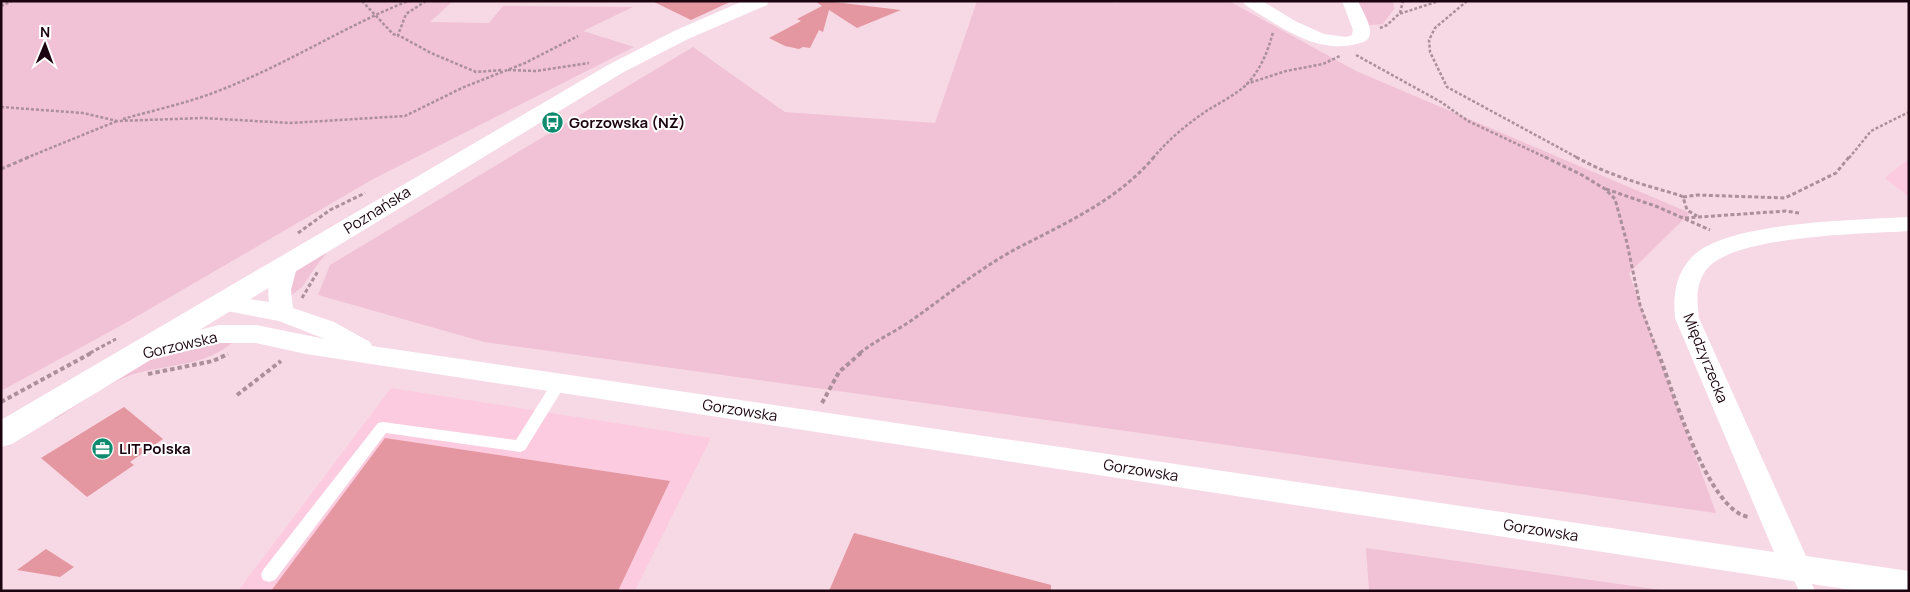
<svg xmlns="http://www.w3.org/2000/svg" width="1910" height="592" viewBox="0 0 1910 592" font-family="Manrope,sans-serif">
	<rect width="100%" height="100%" fill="#f7d9e5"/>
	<!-- built -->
	<path fill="#fccbdf" d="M1909,158V197L1885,178Z
		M391,388L711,438L635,591H238Z"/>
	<!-- green -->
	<path fill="#f1c1d5" d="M1,1H453L430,22L489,23L503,6L633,7L583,31L634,47L375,178L122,325L1,391Z
		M977,1H1105L1118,3L1120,1H1229L1356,71L1690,213L1629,273L1716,513L484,342L318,295L330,265L693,47L785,112L935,123Z
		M1350,1H1393L1394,9L1383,24L1361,26Z
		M324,252L327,253L317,265L302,287L288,298L292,276L297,270Z
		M235,340C206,368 167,363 131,375C107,383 77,406 55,419L54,418L159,355Z
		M1366,548L1668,591H1369Z"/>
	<!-- building -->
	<path fill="#e497a0" d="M652,1H732L691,20Z
		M815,1H826L901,10L857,28L829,10L823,32L819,30L810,48L803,47L799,49L785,46L769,38L801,21L797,19L822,6Z
		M124,407L163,439L130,462L134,465L87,497L41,458Z
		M385,438L670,481L618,591H271Z
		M854,533L1051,585V591H829Z
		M46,549L74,567L60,577L17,570Z"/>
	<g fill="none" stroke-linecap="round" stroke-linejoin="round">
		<!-- path-far2 -->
		<path stroke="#ab8f9b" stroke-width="2.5" stroke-dasharray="3 2" stroke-linecap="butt" d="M362,1L393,34L399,36
			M426,1L406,14L398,35L431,53L476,72L502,70
			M1467,1L1435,28L1429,40L1430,52L1447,87L1578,158
			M1,6L12,1
			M1400,13L1403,1
			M1380,28L1387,25L1399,14L1439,1
			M1356,55L1441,102L1468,121L1547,158
			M508,70L536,71L589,63
			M1246,84L1286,71L1323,64L1340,56
			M1,107L83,113L117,121L203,118L290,123L405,116L464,87L525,63L578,36
			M123,119C154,110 188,103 218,91C284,66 343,27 408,1
			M26,158L117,121
			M1153,158C1169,139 1187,124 1208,110C1221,102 1237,94 1247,84C1261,69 1268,51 1273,32
			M1849,158L1871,131L1909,112"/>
		<!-- path-far1 -->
		<path stroke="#ab8f9b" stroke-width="3" stroke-dasharray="4 2.5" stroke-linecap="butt" d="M1545,157L1582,175L1605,189L1615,199L1627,243L1640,305L1658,353
			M1576,157C1608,175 1644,185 1679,195L1683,197L1687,210L1697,216
			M1,169L29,157
			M1606,189L1658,207L1710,230
			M1683,197L1697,195L1785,198L1836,173L1849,157
			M1685,218L1786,211L1799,213
			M298,233L330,210L365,193
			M302,298L318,271
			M90,353L116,339
			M860,353C876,340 895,332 912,320C946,296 975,272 1012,251C1063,224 1116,202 1154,157"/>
		<!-- path -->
		<path stroke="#ab8f9b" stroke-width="4" stroke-dasharray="4.5 3" stroke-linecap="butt" d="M1658,352C1672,388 1708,512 1749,517
			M148,374L213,361L228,354
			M237,395L281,361
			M1,402L93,352
			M822,403L839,372L862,352"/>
		<!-- service -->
		<path fill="#fff" fill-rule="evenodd" d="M560,377L565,378L567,382L525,450L520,452L386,433L275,580L269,582L263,580L261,575L263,570L378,423L383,422L516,440L555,378Z
			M1796,561L1802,563L1815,591H1799L1788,568L1790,563Z"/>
		<!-- minor -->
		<path fill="#fff" fill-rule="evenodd" d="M1242,1H1262L1295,21L1324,34L1346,37L1352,35L1353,30L1342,1H1358C1362,10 1369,21 1370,30C1371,37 1367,42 1360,43C1325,54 1293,35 1264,17C1257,12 1247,8 1242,1Z
			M1909,217V231C1864,234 1732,235 1706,270C1695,285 1697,301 1699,318L1806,556L1909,571V591H1858L306,354L256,343H219L146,361L137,358L133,352L137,346L219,325H256L325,339L279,321L216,309L212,303L216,297L224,295L269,302C267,288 269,274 277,262L285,259L293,262L297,267L291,290L293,308L334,322L370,342L372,346L1774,552L1675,318C1673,295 1675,276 1691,258C1724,221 1859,220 1909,217Z"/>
		<!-- tertiary -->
		<path fill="#fff" fill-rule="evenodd" d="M743,1H769L767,5L688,39L622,73L12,444L1,447V420L608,65L674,31Z"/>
	</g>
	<!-- icons -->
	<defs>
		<symbol id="bus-disc" viewBox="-11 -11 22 22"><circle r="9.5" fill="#0e8b6f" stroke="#fff"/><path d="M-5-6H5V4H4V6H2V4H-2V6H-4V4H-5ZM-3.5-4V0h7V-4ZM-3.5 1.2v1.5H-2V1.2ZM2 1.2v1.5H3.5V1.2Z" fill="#fff"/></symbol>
		<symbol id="office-disc" viewBox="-11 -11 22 22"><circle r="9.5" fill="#0e8b6f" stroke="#fff"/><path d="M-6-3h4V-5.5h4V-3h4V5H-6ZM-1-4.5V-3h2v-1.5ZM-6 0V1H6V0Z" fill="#fff"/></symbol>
	</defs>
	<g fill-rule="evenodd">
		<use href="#bus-disc" x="540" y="110" width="25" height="25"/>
		<use href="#office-disc" x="90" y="436" width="25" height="25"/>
	</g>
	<g text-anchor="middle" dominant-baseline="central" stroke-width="4" stroke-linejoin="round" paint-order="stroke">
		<!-- poi labels -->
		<g font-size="15" font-weight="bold" fill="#1b040f" stroke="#fff" text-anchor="start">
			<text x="569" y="122">Gorzowska (NŻ)</text>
			<text x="119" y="448">LIT Polska</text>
		</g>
		<!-- street labels -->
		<g font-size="15" fill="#1b040f" stroke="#fff">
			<text transform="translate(377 210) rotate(-32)">Poznańska</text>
			<text transform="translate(180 345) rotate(-13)">Gorzowska</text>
			<text transform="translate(1706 358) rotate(68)">Międzyrzecka</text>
			<text transform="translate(740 410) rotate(9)">Gorzowska</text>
			<text transform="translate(1141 470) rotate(9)">Gorzowska</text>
			<text transform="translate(1541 530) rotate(9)">Gorzowska</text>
		</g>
	</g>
	<!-- border -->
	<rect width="1910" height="592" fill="none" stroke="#1b040f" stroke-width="5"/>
	<!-- north arrow -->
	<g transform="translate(45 45) rotate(1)" stroke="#ffffff" stroke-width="4" paint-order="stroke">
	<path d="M0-4L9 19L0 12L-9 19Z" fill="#1b040f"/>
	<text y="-8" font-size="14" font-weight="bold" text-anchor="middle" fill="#1b040f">N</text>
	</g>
</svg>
